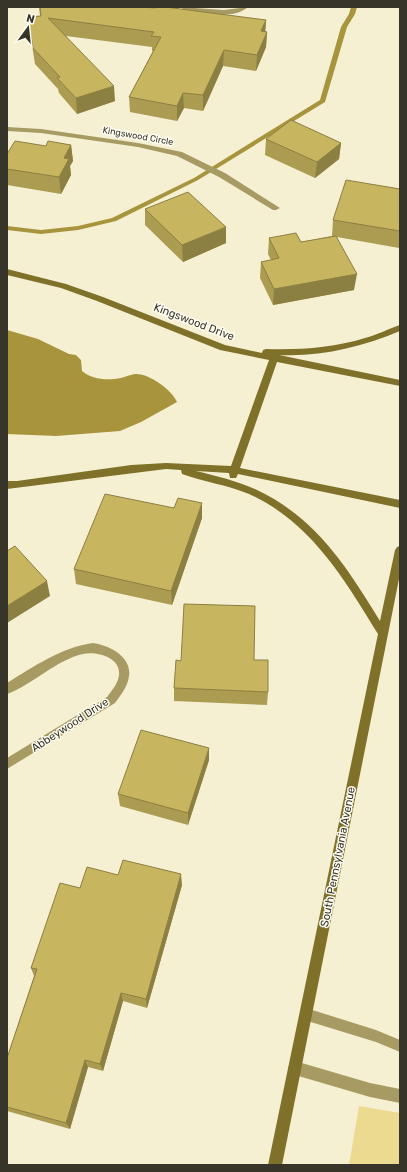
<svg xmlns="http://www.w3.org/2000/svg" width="407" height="1172" viewBox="0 0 407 1172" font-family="Rubik,sans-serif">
	<rect width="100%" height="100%" fill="#f6f0d3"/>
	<!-- green -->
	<path fill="#ebda8f" d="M359,1106L400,1113V1165H349Z"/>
	<!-- water -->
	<path fill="#a7943c" d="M7,330L38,339L69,354L76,355L81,360L82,371C90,378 102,380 114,379C121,379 128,375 135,374C149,373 172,390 177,402L141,422L120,431L56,436L7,434Z"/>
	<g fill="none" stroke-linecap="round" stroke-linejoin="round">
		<!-- stream -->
		<path fill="#a7943c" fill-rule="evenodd" d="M351,7H357L355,14L347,27L325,102L198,180L116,221L78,230L41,234L7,230V226L41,230L78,226L112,218L194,178L320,100L341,27L349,14Z"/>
		<!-- street -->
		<path fill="#a79b63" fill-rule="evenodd" d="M180,7L224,10L248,7C232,21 202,12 183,9Z
			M7,127L41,129L138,143L182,152L225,173L280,208L276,210H273L219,177L177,156L138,147L41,133L7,131Z
			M93,643C108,645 132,656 129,676C128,686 121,695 115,703L7,769V758L107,697C112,690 118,684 119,675C121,657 96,651 83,654C56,660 32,685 7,694V683C33,667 62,647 93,643Z
			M306,1008L376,1030L400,1040V1052L376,1042L301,1019L300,1014L301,1009Z
			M295,1061L370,1083L400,1089V1103L370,1097L295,1075L290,1073L288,1068L290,1063Z"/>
		<!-- secondary -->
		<path fill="#80712a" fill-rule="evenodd" d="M7,269L66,284L103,297L225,345L262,353L263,350L266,349C299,350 333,348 365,338C377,335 388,329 400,325V331C362,347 321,357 279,355L400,380V386L277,362L240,468L400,500V508L238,474L236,478H230L229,473L196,471C216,476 238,481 257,490C316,518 347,567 380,621L395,550L397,547L400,546V574L282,1165H268L378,634C344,579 311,522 249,494C228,485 204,482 182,474L181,470L166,469L7,489V481H17L131,465L166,463L231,466L269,360L220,350L97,301L61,288L7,275Z"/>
	</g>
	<!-- wall -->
	<path fill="#ac9c52" d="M39,7H143L266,20L265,31L267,32L266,47L256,71L223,66L203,111L184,108L177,121L130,112L129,97L153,51H152V47L66,36L115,101L77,114L59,93L58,89L35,64L30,33L28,17L40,16Z
		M266,139L341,143L339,159L315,178L265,155Z
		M71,145L73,161L70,166L71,175L61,194L7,185V154L46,146Z
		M400,189V243L399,248L337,237L354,290L273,305L260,278L261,262L271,260L268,254L269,238L301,242L332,236L333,220Z
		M145,209L226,243L183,262L145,225Z
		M202,503V518L172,605L76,584L74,569L174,508Z
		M254,660L268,692L267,705L174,701V688L181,661Z
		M209,760L188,825L120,806L118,794Z
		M118,875L182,885L147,1008L123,1001L103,1071L88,1067L70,1129L7,1111V1058L34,976L31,968L80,888Z"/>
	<!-- shaded-wall -->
	<path fill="#8c7f42" d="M266,20L265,36L267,32L266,47L256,71L257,55L261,31Z
		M224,50L223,66L203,111V95Z
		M114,86L115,101L77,114L76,98Z
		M183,93L184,108L177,121V106Z
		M341,143L339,159L315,178L317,162Z
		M71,145L73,161L70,166L71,175L61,194L59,177L64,158Z
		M226,227V243L183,262L182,245Z
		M357,274L354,290L273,305L274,289Z
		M202,503V518L172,605L171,591Z
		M47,581L50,596L7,623V606Z
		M209,748V760L188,825V813Z
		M181,874L182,885L147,1008L146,999Z
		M121,993L123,1001L103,1071L100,1064Z
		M85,1060L88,1067L70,1129L66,1123Z"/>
	<!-- building -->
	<path fill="#c8b55f" stroke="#8c7f42" d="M40,7H143L155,8L156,7H165L266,20L261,31L267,32L257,55L224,50L203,95L183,93L177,106L129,97L161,37L151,36L154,32L48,18L114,86L76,98L57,78L60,77L33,48L28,17L41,16Z
		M291,120L341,143L317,162L266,139Z
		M15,141L46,146L48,141L71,145L64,158L69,159L59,177L7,169V154Z
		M346,180L400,189V231L333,220Z
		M188,192L226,227L182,245L145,209Z
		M296,233L301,242L336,236L357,274L274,289L261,262L279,258L269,238Z
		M105,494L174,508L178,498L202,503L171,591L74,569Z
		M15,546L47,581L7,606V551Z
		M184,604L255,606L254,660H268V692L174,688L176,660L181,661Z
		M141,730L209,748L188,813L118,794Z
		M123,860L181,874L146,999L121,993L100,1064L85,1060L66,1123L7,1107V1058L37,969L31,968L60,883L80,888L87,867L118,875Z"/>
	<g text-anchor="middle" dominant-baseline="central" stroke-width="3" stroke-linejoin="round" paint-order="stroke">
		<!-- far-street labels -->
		<g font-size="9" fill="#37352a" stroke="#fffdf1">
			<text transform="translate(138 136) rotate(10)">Kingswood Circle</text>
		</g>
		<!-- street labels -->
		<g font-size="11" fill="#37352a" stroke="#fffdf1">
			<text transform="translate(194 322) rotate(21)">Kingswood Drive</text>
			<text transform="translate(70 725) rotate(-33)">Abbeywood Drive</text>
			<text transform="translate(338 857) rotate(-79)">South Pennsylvania Avenue</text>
		</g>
	</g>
	<!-- border -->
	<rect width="407" height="1172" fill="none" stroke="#37352a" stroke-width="16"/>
	<!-- north arrow -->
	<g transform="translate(28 28) rotate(15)" stroke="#fffdf1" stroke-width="3" paint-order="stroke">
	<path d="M0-3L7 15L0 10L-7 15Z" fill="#37352a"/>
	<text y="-6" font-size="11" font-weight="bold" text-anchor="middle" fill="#37352a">N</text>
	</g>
</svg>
